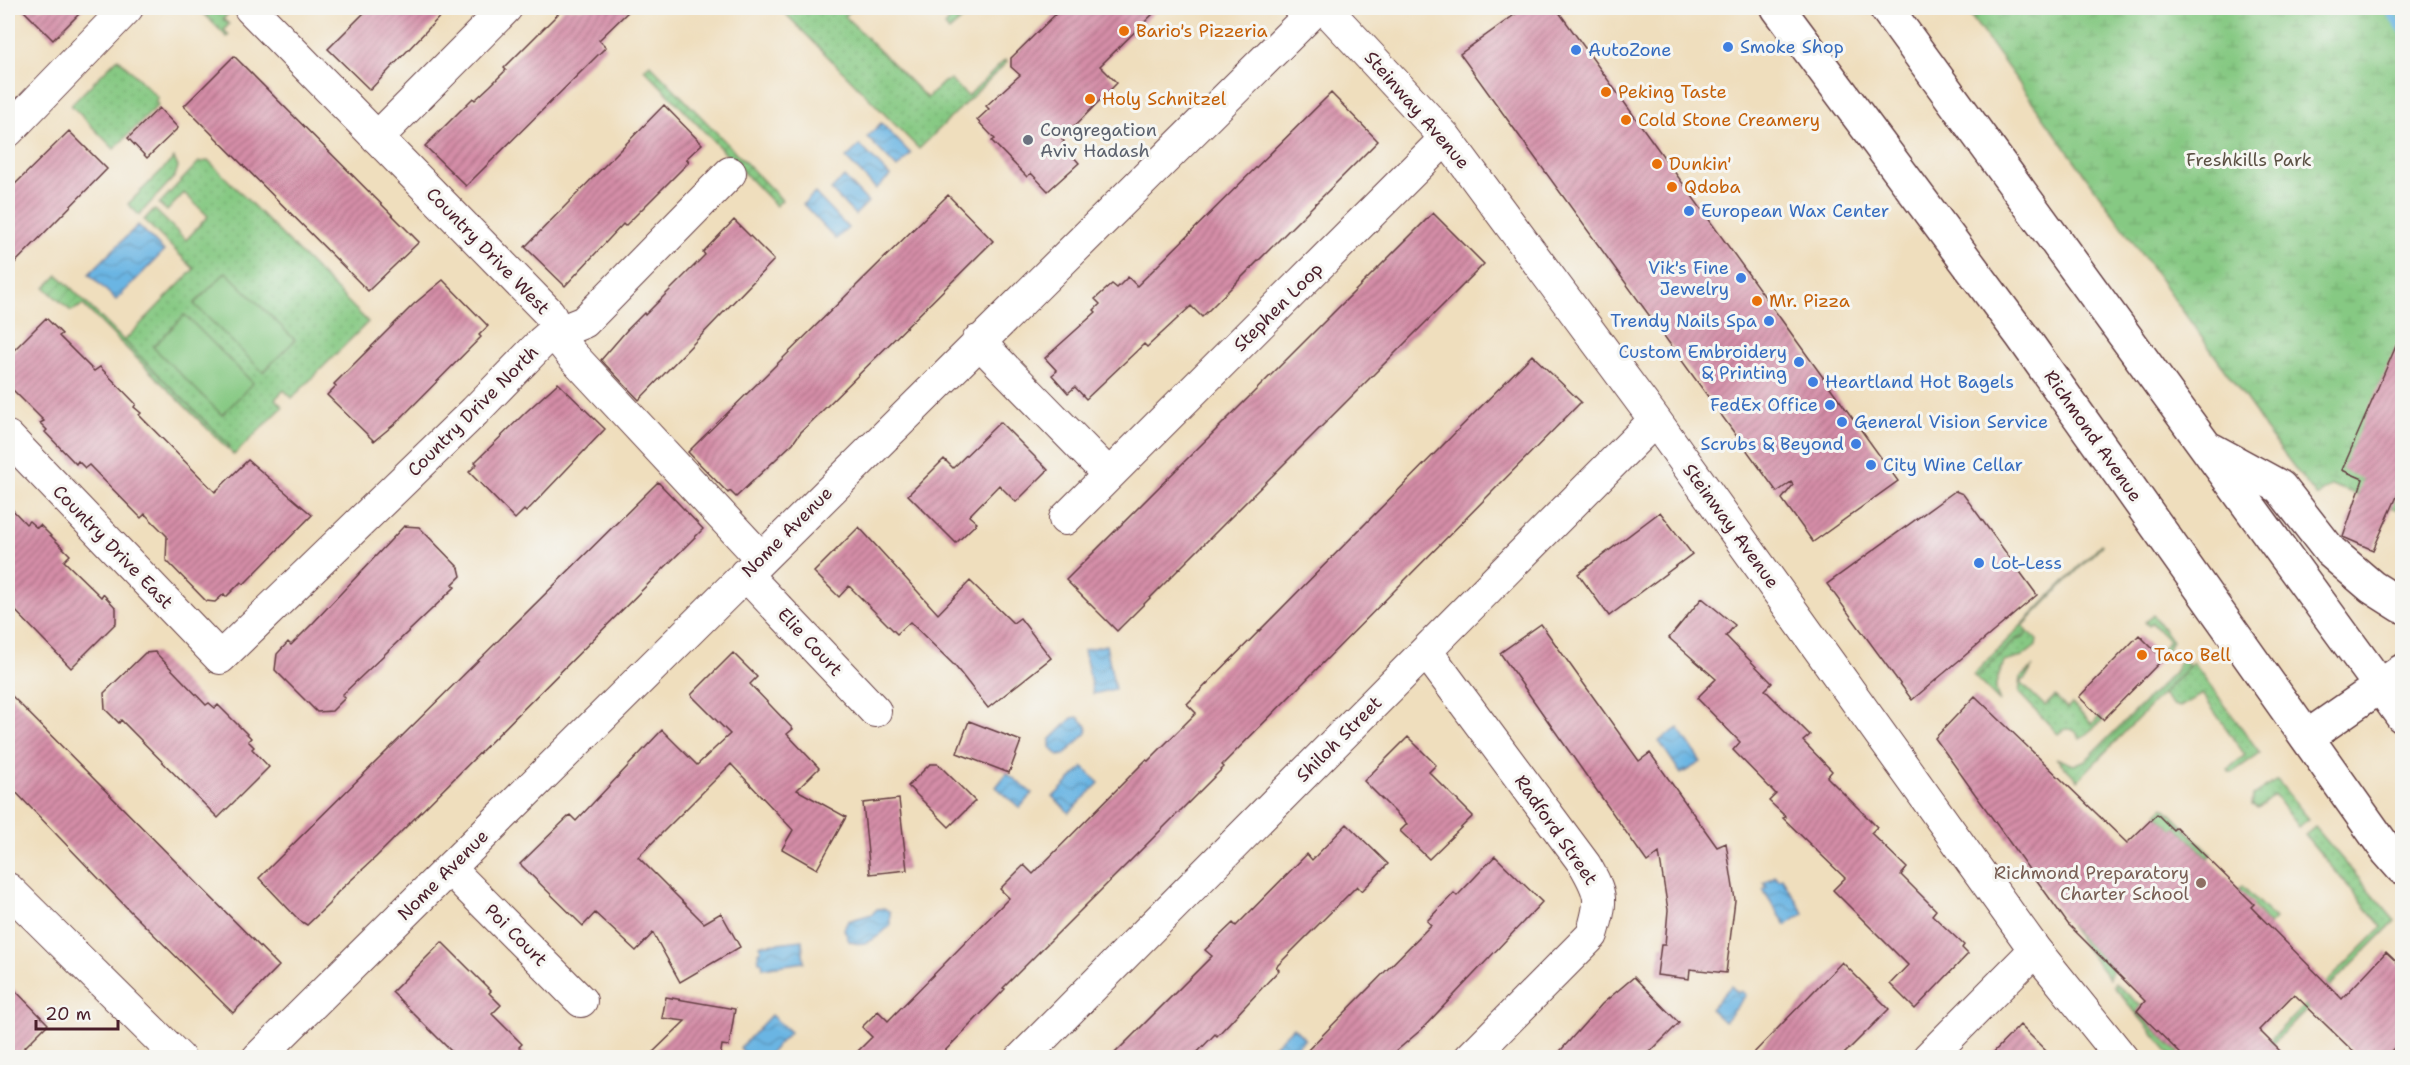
<svg xmlns="http://www.w3.org/2000/svg" width="2410" height="1065" viewBox="0 0 2410 1065" font-family="'Shantell Sans',sans-serif">
	<defs>
		<pattern id="grass-dots" width="8" height="8" patternUnits="userSpaceOnUse" patternTransform="scale(1.5)"><rect width="8" height="8" fill="#86c983"/><path d="M2 2h.1M6 6h.1" fill="none" stroke="#75ac71" stroke-width="1.8" stroke-linecap="round"/></pattern>
		<pattern id="wetland-marsh" width="20" height="14" patternUnits="userSpaceOnUse" patternTransform="scale(1.5)"><rect width="20" height="14" fill="#86c983"/><path d="M1 5h8M5 5V1M11 12h8M15 12V8" fill="none" stroke="#75ac71"/></pattern>
		<pattern id="garden-furrows" width="10" height="10" patternUnits="userSpaceOnUse" patternTransform="scale(1.5)"><rect width="10" height="10" fill="#86c983"/><path d="M-1 1l2-2M0 10L10 0M9 11l2-2" fill="none" stroke="#75ac71"/></pattern>
		<pattern id="water-waves" width="16" height="10" patternUnits="userSpaceOnUse" patternTransform="scale(1.5)"><rect width="16" height="10" fill="#6bb5e3"/><path d="M0 5q4-4 8 0t8 0" fill="none" stroke="#5a93b8"/></pattern>
		<pattern id="building-hatch" width="6" height="6" patternUnits="userSpaceOnUse" patternTransform="scale(1.5)"><rect width="6" height="6" fill="#d48da7"/><path d="M-1 1l2-2M0 6l6-6M5 7l2-2" fill="none" stroke="#ae7388"/></pattern>
	</defs>
	<rect width="100%" height="100%" fill="#f6f6f2"/>
	<filter id="ink" filterUnits="userSpaceOnUse"><feTurbulence type="fractalNoise" baseFrequency=".0167" numOctaves="2"/><feDisplacementMap in="SourceGraphic" scale="12" xChannelSelector="R" yChannelSelector="G"/><feConvolveMatrix kernelMatrix="1 2 1 2 8 2 1 2 1" color-interpolation-filters="sRGB"/></filter>
	<filter id="wash" filterUnits="userSpaceOnUse"><feTurbulence type="fractalNoise" baseFrequency=".008" numOctaves="4" result="noise"/><feDisplacementMap in="SourceGraphic" scale="24" xChannelSelector="R" yChannelSelector="G"/><feGaussianBlur stdDeviation="1.35" result="paint"/><feColorMatrix in="noise" values="0 0 0 0 0 0 0 0 0 0 0 0 0 0 0 0 0 1.4 0 .05"/><feComposite in="paint" operator="in"/></filter>
	<g filter="url(#wash)">
		<rect width="100%" height="100%" fill="#efdebd"/>
		<!-- grass -->
		<path fill="url(#grass-dots)" stroke="#687457" stroke-width="1.5" d="M198,8H220L227,15L223,19L229,24L224,30L229,35L227,37Z
			M780,8H853L845,16L927,98L944,82L950,80L968,96L1005,60L1007,62L919,149Z
			M954,8H975L949,31L945,26L957,11Z
			M118,58L158,98L155,101L158,105L114,149L71,105Z
			M174,158L178,167L175,176L139,215L128,204Z
			M209,161L368,322L292,398L284,390L275,399L283,407L234,455L227,448L229,445L124,341L194,269L144,220L154,209L186,240L208,216L184,193L167,211L159,204L199,162Z
			M2153,615L2172,641L2163,659L2157,654L2169,641L2152,623L2149,626L2145,622Z
			M2027,631L2037,640L2036,646L2022,657L2004,662C1999,679 1991,682 2000,702L1976,678L2015,640L2023,638Z
			M2193,662L2260,753L2233,772H2229L2228,769L2245,755L2202,694L2180,707L2173,705L2163,694Z
			M2034,667L2021,683L2045,706L2055,696L2067,709L2072,704L2092,724L2099,717L2103,720L2080,739C2076,728 2066,726 2058,734L2019,693L2021,677Z
			M2277,780L2309,819L2298,827L2274,795L2258,808L2252,805L2253,796Z
			M2164,807L2211,854L2208,858L2177,827L2173,830L2157,814Z
			M2315,827L2395,921L2259,1057L2252,1058L2382,927L2305,835Z
			M2242,886L2275,919L2269,925L2239,889Z
			M2068,924L2113,969L2109,979Z
			M2115,983L2141,1006L2137,1012L2179,1052L2176,1057H2173L2113,986Z"/>
		<!-- wetland -->
		<path fill="url(#wetland-marsh)" stroke="#687457" stroke-width="1.5" d="M1965,8H2402V511L2331,485L2317,497L2264,428L2256,413Z"/>
		<!-- garden -->
		<path fill="url(#garden-furrows)" stroke="#687457" stroke-width="1.5" d="M650,64L782,200L776,206L644,69Z
			M58,275L229,445L227,448L83,305L71,311L45,288Z
			M2101,544L2102,545L2023,626L2027,631L2025,636L2015,640L1976,678L1973,675Z
			M2183,657L2189,666L2078,780L2056,758L2074,765L2086,760L2174,672Z"/>
		<!-- pitch -->
		<path fill="#86c983" stroke="#687457" stroke-width="1.5" d="M226,272L295,340L263,372L194,304Z
			M185,315L253,383L222,415L153,347Z"/>
		<!-- water -->
		<path fill="url(#water-waves)" stroke="#5a6a87" stroke-width="1.5" d="M881,123L911,154L897,168L867,137Z
			M860,145L890,176L876,189L846,158Z
			M844,177L868,202L855,215L831,190Z
			M815,193L848,228L836,239L803,204Z
			M138,225L164,251L116,300L89,274Z
			M1106,645L1115,689L1093,694L1084,650Z
			M1078,717L1087,726V733L1064,755L1059,756L1050,747V740L1072,718Z
			M1678,728L1701,762L1681,774L1659,741Z
			M1083,767L1099,783L1069,813L1053,797Z
			M1007,773L1032,793L1020,808L996,787Z
			M1775,876L1778,880L1782,878L1804,913L1786,925L1763,890L1767,887L1764,883Z
			M877,909L884,908L890,912V925C880,936 864,949 849,941L844,929L848,921L872,914Z
			M802,940L804,962L763,968L762,962H759L758,952L761,951L760,945Z
			M1731,986L1738,993L1741,991L1746,995L1724,1022L1710,1009Z
			M771,1015L790,1032L766,1057H749L740,1048Z
			M1293,1027L1305,1039L1286,1057H1280L1271,1049Z"/>
		<g fill="none" stroke-linecap="round" stroke-linejoin="round">
			<!-- stream -->
			<path stroke="#6bb5e3" stroke-width="8" d="M2391,8L2390,13L2402,30"/>
		</g>
		<g id="blocks">
			<!-- building -->
			<path fill="url(#building-hatch)" d="M21,8H85L53,40Z
				M369,8H448L370,90L328,49Z
				M564,8H632L599,40L606,47L466,186L425,146L473,98L475,100L490,86L506,70L504,68Z
				M1062,8H1159L1100,66L1117,83L1062,139L1064,141L1062,144L1079,163L1048,191L1031,173L1027,177L992,141L995,139L977,120L989,109L986,106L1020,75L1011,67V58Z
				M1524,8H1556L1898,481L1813,542L1782,499L1793,485L1791,482L1777,492L1460,54Z
				M234,56L419,242L368,291L184,106Z
				M1331,93L1378,141L1202,317L1191,306L1147,347L1144,344L1086,399L1075,387L1068,393L1052,375L1057,371L1045,358L1096,312L1094,310L1100,304L1095,299L1112,284L1117,288L1128,277L1137,286Z
				M664,105L702,144L686,159L689,162L625,226L623,224L565,286L525,247Z
				M159,108L178,128L147,158L128,138Z
				M69,131L107,169L8,270V191Z
				M948,195L993,241L800,433L793,443L736,497L730,491L728,493L688,452Z
				M1433,213L1484,264L1117,631L1066,580Z
				M734,220L774,260L639,400L601,360L627,330L644,313L645,315L705,255L703,252Z
				M443,280L488,326L479,335L481,337L397,422L374,441L327,395L336,386L334,384L414,304Z
				M46,318L62,334L59,336L94,371L100,367L136,404L134,407L141,413L139,415L215,492L248,460L312,515L244,584L241,582L226,597L224,594L215,602L206,601L166,560L167,536L145,514L141,518L89,465L85,468L78,461L76,464L45,432L47,430L40,423L44,421L8,385V356Z
				M2403,330V483L2373,550L2343,537L2363,479L2342,470Z
				M1532,355L1581,402L1222,765L1224,767L1003,988L1005,989L938,1058H851L872,1037L862,1027L878,1011L888,1021L1009,898L1000,889L1024,865L1033,874L1146,760L1148,761L1196,713L1187,704Z
				M558,383L605,429L526,512L524,510L515,519L469,472L477,464L475,462L527,411Z
				M1000,422L1048,470L1016,502L999,485L969,516L977,523L956,543L908,495L944,459L953,468Z
				M658,482L703,529L376,857L337,893L329,904L307,925L299,920L259,878Z
				M1955,491L1963,494L2037,595L1912,700L1827,584Z
				M8,505L26,524L29,521L37,528L40,525L70,555L64,561L101,597L103,594L116,608V623L71,668L8,603Z
				M1660,512L1692,554L1609,616L1578,574Z
				M404,526L419,527L459,568L461,576L452,585L455,587L342,695L345,698L332,711L317,712L275,670L277,654L288,642L291,645L313,623Z
				M859,527L938,614L970,581L1013,623L1020,618L1051,658L988,708L955,666L910,622L897,634L849,586L839,597L814,572Z
				M1702,598L1735,625L1726,636L1772,683L1765,690L1810,735L1803,741L1832,771L1827,777L1877,827L1871,833L1907,868L1901,875L1936,910L1932,915L1964,945L1962,948L1968,954L1915,1009L1890,984L1908,965L1833,890L1845,878L1783,818L1786,817L1769,801L1776,794L1733,750L1740,742L1697,698L1716,679L1669,638Z
				M1541,624L1639,761L1650,753L1717,847L1726,843L1735,900L1726,973L1690,969L1689,979L1657,975L1661,945H1665L1668,910L1659,853L1647,862L1500,653Z
				M2139,635L2163,659L2103,720L2079,697Z
				M155,652L206,705L209,703L215,708L218,705L251,738L248,741L254,747L252,749L269,767L218,818L121,720L119,723L105,709L104,693L145,653Z
				M733,653L757,677L750,684L793,729L787,734L819,768L797,790L846,817L817,869L782,849L793,830L731,764L638,857L704,923L721,913L740,947L680,982L653,933L636,951L595,913L583,926L520,864L570,815L576,821L662,730L697,765L730,734L691,695Z
				M8,692L279,966L233,1013L130,911L8,784Z
				M1975,696L2127,843L2157,814L2173,830L2176,827L2254,904L2251,907L2342,999L2386,952L2403,968V1039L2384,1058H2360L2294,994L2259,1030L2287,1058H2185L2137,1011L2145,1001L2068,924L1935,738Z
				M969,721L1021,741L1009,773L957,753Z
				M1408,737L1436,765L1429,772L1473,816L1429,859L1400,831L1407,824L1364,781Z
				M930,764H938L975,801L949,827L908,786Z
				M899,799L907,870L870,874L863,803Z
				M1347,824L1388,864L1362,891L1357,886L1276,967L1279,970L1217,1036L1215,1034L1192,1058H1110L1212,956L1205,950L1233,923L1236,926L1307,854L1312,860Z
				M1495,856L1542,902L1422,1029L1388,1058H1300L1431,925L1427,921L1454,893L1457,896Z
				M442,942L491,991L489,993L501,1005L492,1014L522,1044L519,1047L530,1058H458L392,992Z
				M1842,962L1889,1009L1840,1058H1749Z
				M1634,977L1679,1023L1644,1058H1554L1602,1004Z
				M8,983L48,1024L14,1058H8Z
				M666,997L735,1009L729,1046L722,1045L720,1058H647L685,1021L662,1018Z
				M2020,1025L2053,1058H1988Z"/>
		</g>
	</g>
	<g filter="url(#ink)">
		<use href="#blocks" fill-opacity="0" stroke="#633c41" stroke-width="1.5"/>
		<g fill="none" stroke-linecap="round" stroke-linejoin="round">
			<defs>
				<path id="street" d="M250,8L549,313L563,344L571,354L761,558
					M1325,8L1446,138L1655,420L2035,950L2122,1058
					M8,131L127,8
					M377,138L506,8
					M978,341L1109,475
					M8,437L220,658L475,411L542,342L549,336L584,322L730,173
					M1065,519L1446,138
					M745,574L875,711
					M1426,651L1585,865C1603,896 1602,901 1592,935L1470,1058
					M450,869L581,1001
					M8,889L179,1058
					M258,1058L1317,8
					M1022,1058L1655,420
					M1928,1058L2035,950"/>
				<path id="secondary" d="M2307,737L2402,671"/>
				<path id="primary" d="M1778,8L2022,336L2388,852L2402,868
					M1886,8L2402,716
					M2212,450L2280,487L2330,551L2372,587L2402,606"/>
			</defs>
			<!-- street casing -->
			<use href="#street" stroke="#633c41" stroke-width="34"/>
			<!-- secondary casing -->
			<use href="#secondary" stroke="#633c41" stroke-width="36"/>
			<!-- primary casing -->
			<use href="#primary" stroke="#633c41" stroke-width="36"/>
			<!-- street -->
			<use href="#street" stroke="#fff" stroke-width="32"/>
			<!-- secondary -->
			<use href="#secondary" stroke="#fff" stroke-width="33"/>
			<!-- primary -->
			<use href="#primary" stroke="#fff" stroke-width="33"/>
		</g>
	</g>
	<!-- markers -->
	<g fill="#e8710a" stroke="#f6f6f2" stroke-width="2">
		<circle cx="1124" cy="31" r="6"/>
		<circle cx="1606" cy="92" r="6"/>
		<circle cx="1090" cy="99" r="6"/>
		<circle cx="1626" cy="120" r="6"/>
		<circle cx="1657" cy="164" r="6"/>
		<circle cx="1672" cy="187" r="6"/>
		<circle cx="1757" cy="301" r="6"/>
		<circle cx="2142" cy="655" r="6"/>
	</g>
	<g fill="#3f7fe0" stroke="#f6f6f2" stroke-width="2">
		<circle cx="1728" cy="47" r="6"/>
		<circle cx="1576" cy="50" r="6"/>
		<circle cx="1689" cy="211" r="6"/>
		<circle cx="1741" cy="278" r="6"/>
		<circle cx="1769" cy="321" r="6"/>
		<circle cx="1799" cy="362" r="6"/>
		<circle cx="1813" cy="382" r="6"/>
		<circle cx="1830" cy="405" r="6"/>
		<circle cx="1842" cy="422" r="6"/>
		<circle cx="1856" cy="444" r="6"/>
		<circle cx="1871" cy="465" r="6"/>
		<circle cx="1979" cy="563" r="6"/>
	</g>
	<circle fill="#6b7280" stroke="#f6f6f2" stroke-width="2" cx="1028" cy="140" r="6"/>
	<circle fill="#8d6e63" stroke="#f6f6f2" stroke-width="2" cx="2201" cy="883" r="6"/>
	<g text-anchor="middle" dominant-baseline="central" stroke-width="6" stroke-linejoin="round" paint-order="stroke">
		<!-- food labels -->
		<g font-size="18" fill="#c56008" stroke="#f6f6f2" text-anchor="start">
			<text x="1136" y="31">Bario's Pizzeria</text>
			<text x="1618" y="92">Peking Taste</text>
			<text x="1102" y="99">Holy Schnitzel</text>
			<text x="1638" y="120">Cold Stone Creamery</text>
			<text x="1669" y="164">Dunkin'</text>
			<text x="1684" y="187">Qdoba</text>
			<text x="1769" y="301">Mr. Pizza</text>
			<text x="2154" y="655">Taco Bell</text>
		</g>
		<!-- shop labels -->
		<g font-size="18" fill="#366cbe" stroke="#f6f6f2" text-anchor="start">
			<text x="1740" y="47">Smoke Shop</text>
			<text x="1588" y="50">AutoZone</text>
			<text x="1701" y="211">European Wax Center</text>
			<text x="1729" y="268" text-anchor="end">Vik's Fine<tspan x="1729" dy="21">Jewelry</tspan></text>
			<text x="1757" y="321" text-anchor="end">Trendy Nails Spa</text>
			<text x="1787" y="352" text-anchor="end">Custom Embroidery<tspan x="1787" dy="21">&amp; Printing</tspan></text>
			<text x="1825" y="382">Heartland Hot Bagels</text>
			<text x="1818" y="405" text-anchor="end">FedEx Office</text>
			<text x="1854" y="422">General Vision Service</text>
			<text x="1844" y="444" text-anchor="end">Scrubs &amp; Beyond</text>
			<text x="1883" y="465">City Wine Cellar</text>
			<text x="1991" y="563">Lot-Less</text>
		</g>
		<!-- street labels -->
		<g font-size="18" fill="#4a1f2b" stroke="#f6f6f2">
			<text transform="translate(1417 110) rotate(49)">Steinway Avenue</text>
			<text transform="translate(488 251) rotate(46)">Country Drive West</text>
			<text transform="translate(1278 307) rotate(-45)">Stephen Loop</text>
			<text transform="translate(473 411) rotate(-45)">Country Drive North</text>
			<text transform="translate(2093 436) rotate(55)">Richmond Avenue</text>
			<text transform="translate(1731 526) rotate(54)">Steinway Avenue</text>
			<text transform="translate(787 532) rotate(-45)">Nome Avenue</text>
			<text transform="translate(113 547) rotate(46)">Country Drive East</text>
			<text transform="translate(810 642) rotate(47)">Elie Court</text>
			<text transform="translate(1339 739) rotate(-45)">Shiloh Street</text>
			<text transform="translate(1556 830) rotate(55)">Radford Street</text>
			<text transform="translate(443 875) rotate(-45)">Nome Avenue</text>
			<text transform="translate(516 935) rotate(45)">Poi Court</text>
		</g>
		<!-- worship labels -->
		<g font-size="18" fill="#5b616d" stroke="#f6f6f2" text-anchor="start">
			<text x="1040" y="130">Congregation<tspan x="1040" dy="21">Aviv Hadash</tspan></text>
		</g>
		<!-- park labels -->
		<g font-size="18" fill="#5c5245" stroke="#f6f6f2">
			<text x="2249" y="160">Freshkills Park</text>
		</g>
		<!-- education labels -->
		<g font-size="18" fill="#785e54" stroke="#f6f6f2" text-anchor="end">
			<text x="2189" y="873">Richmond Preparatory<tspan x="2189" dy="21">Charter School</tspan></text>
		</g>
	</g>
	<!-- margin -->
	<rect width="2410" height="1065" fill="none" stroke="#f6f6f2" stroke-width="30"/>
	<!-- scale -->
	<path d="M36 1020v9h82v-9" fill="none" stroke="#4a1f2b" stroke-width="3"/>
	<text x="45" y="1020" font-size="18" fill="#4a1f2b" stroke="#f6f6f2" stroke-width="4.5" paint-order="stroke">20 m</text>
</svg>
